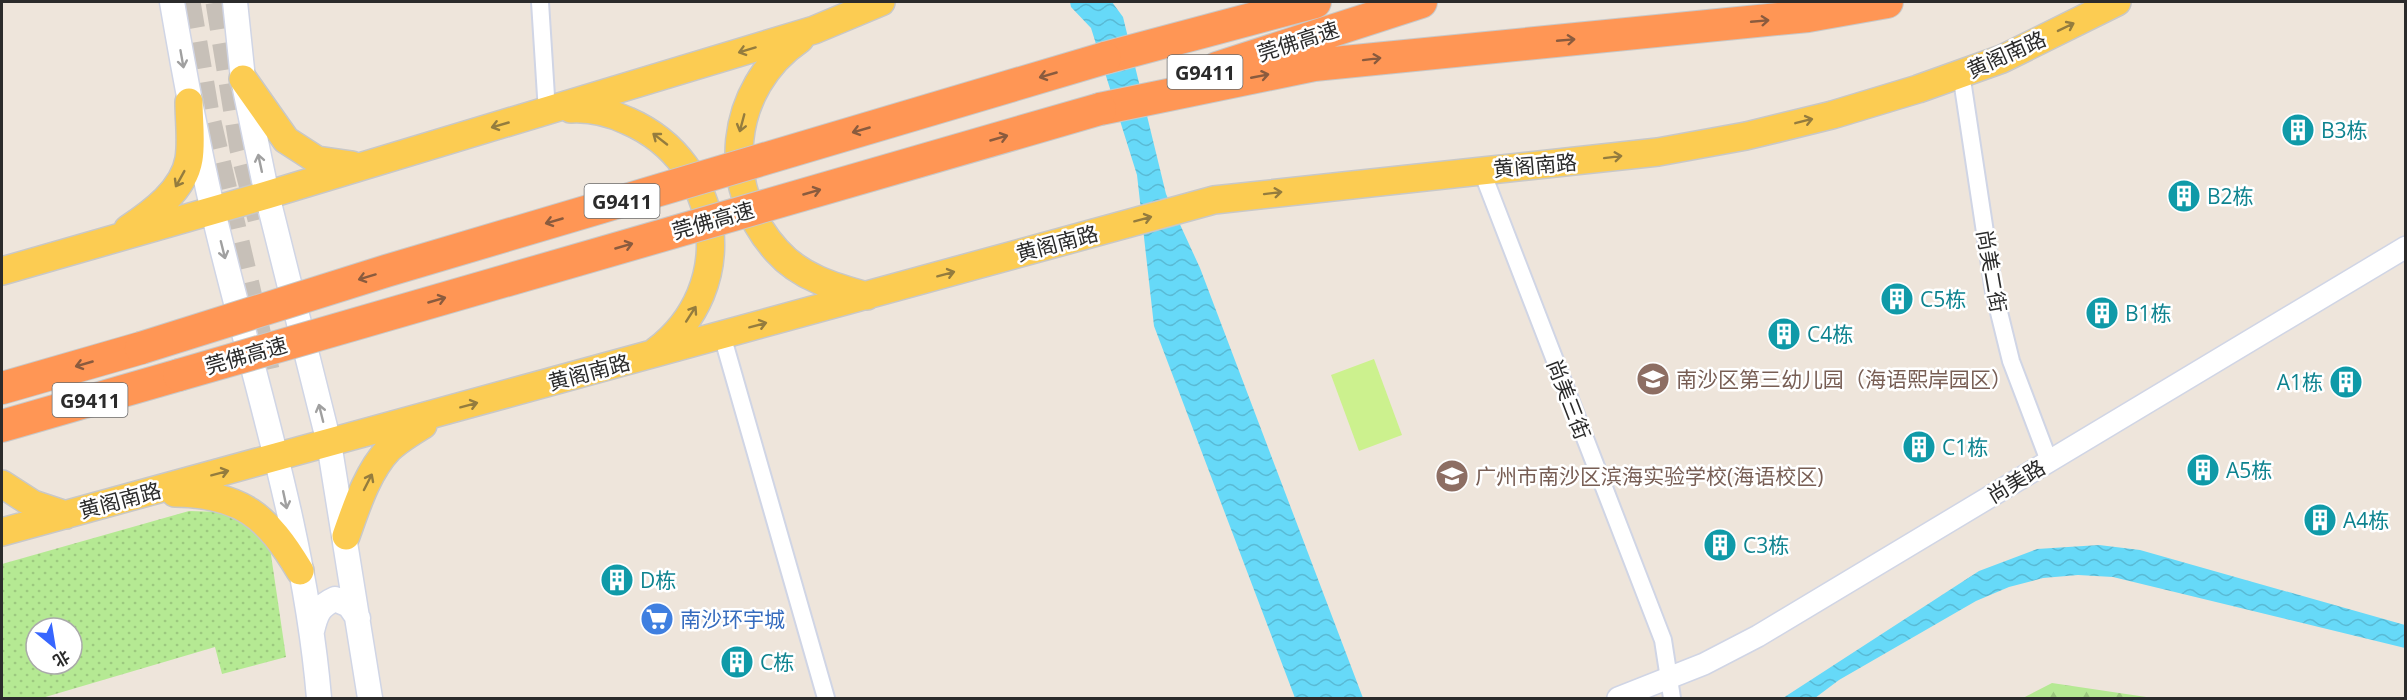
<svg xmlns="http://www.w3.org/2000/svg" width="2407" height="700" viewBox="0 0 2407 700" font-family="'Open Sans','Noto Sans SC',sans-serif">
	<defs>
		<pattern id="forest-firs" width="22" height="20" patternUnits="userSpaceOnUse" patternTransform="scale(1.5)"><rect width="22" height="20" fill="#b5e993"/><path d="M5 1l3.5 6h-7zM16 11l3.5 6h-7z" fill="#9cc87f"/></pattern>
		<pattern id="park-dots" width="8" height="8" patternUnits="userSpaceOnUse" patternTransform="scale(1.5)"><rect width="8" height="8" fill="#b5e993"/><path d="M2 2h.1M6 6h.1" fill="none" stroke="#9cc87f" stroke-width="1.8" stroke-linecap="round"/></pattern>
		<pattern id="water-waves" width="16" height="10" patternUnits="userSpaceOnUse" patternTransform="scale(1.5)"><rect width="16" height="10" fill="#66d9f8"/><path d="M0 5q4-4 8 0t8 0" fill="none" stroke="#59bad5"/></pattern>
	</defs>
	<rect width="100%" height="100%" fill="#eee5db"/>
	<!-- forest -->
	<path fill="url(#forest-firs)" d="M2052,683L2153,698H2154H2023Z"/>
	<!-- park -->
	<path fill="url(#park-dots)" fill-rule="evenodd" d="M189,511L221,512L249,524L270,548L286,657L222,674L215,647L42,698H2V564ZM36,628H72V664H36Z"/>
	<!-- pitch -->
	<path fill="#ccf18e" d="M1374,359L1402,435L1359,451L1331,375Z"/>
	<!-- water -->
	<path fill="url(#water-waves)" d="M1070,2H1112L1123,17L1166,194L1200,268L1363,698H1295L1154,326L1137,175L1091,28L1071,7Z
		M2099,545L2140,550L2405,625V648L2113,577L2078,575L2043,578L2009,587L1976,601L1839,680L1815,698H1783L1979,571L2037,549Z"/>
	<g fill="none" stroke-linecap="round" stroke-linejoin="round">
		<!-- primary-tunnel -->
		<path stroke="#c7c0b8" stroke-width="27" stroke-dasharray="27 14" stroke-linecap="butt" d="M187,2L206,114L266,370
			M219,2L243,149L261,219"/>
		<defs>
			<path id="minor" d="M540,2L547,112
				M1961,73L1994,292L2011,361L2049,461
				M1481,169L1663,640L1672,698
				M722,335L826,698"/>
			<path id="tertiary" d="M1618,698L1704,664L1758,636L2406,247"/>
			<path id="secondary" d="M172,2C184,72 197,142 213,211C251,372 305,532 319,698
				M235,2L243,79L267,195L329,443L370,698
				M312,631C316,614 319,606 335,599L349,605L358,618"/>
			<path id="primary" d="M800,39C728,88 719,188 777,251C800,277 834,287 867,296
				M243,79L286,140L317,160L352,165
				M571,109C590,108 611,113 628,121C724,163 740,288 656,351
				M128,229C152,213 184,190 189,159C192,141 189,120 189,102
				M2,271L267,195L814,30L881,2
				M2,484L33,504L66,515
				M175,493C242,494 267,516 300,571
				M2,532L1214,200L1658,152L1746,136L1832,115L1918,89L2002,59L2117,2
				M346,536C356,508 367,472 389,449C398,440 412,432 423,425"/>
			<path id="motorway" d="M1105,58L1315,2
				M1217,68L1421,2
				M1100,109L1314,65L1808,16L1887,2
				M2,388L141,348
				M2,426L179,375"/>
		</defs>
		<!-- minor casing -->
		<use href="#minor" stroke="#d0d5e5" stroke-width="20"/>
		<!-- tertiary casing -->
		<use href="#tertiary" stroke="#d0d5e5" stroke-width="24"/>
		<!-- secondary casing -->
		<use href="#secondary" stroke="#d0d5e5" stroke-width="27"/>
		<!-- primary casing -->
		<use href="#primary" stroke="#c8c8c8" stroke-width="30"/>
		<!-- motorway casing -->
		<use href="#motorway" stroke="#c8c8c8" stroke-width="34"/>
		<!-- minor -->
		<use href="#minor" stroke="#fff" stroke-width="16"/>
		<!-- tertiary -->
		<use href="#tertiary" stroke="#fff" stroke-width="21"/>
		<!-- secondary -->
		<use href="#secondary" stroke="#fff" stroke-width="24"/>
		<!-- primary -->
		<use href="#primary" stroke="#fccc52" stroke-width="27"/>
		<!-- motorway -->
		<use href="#motorway" stroke="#ff9655" stroke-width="32"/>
		<defs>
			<path id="motorway-bridge" d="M141,348L386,271L1105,58
				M179,375L1100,109"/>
		</defs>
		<!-- motorway-bridge casing -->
		<use href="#motorway-bridge" stroke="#c8c8c8" stroke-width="34" stroke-linecap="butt"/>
		<!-- motorway-bridge -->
		<use href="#motorway-bridge" stroke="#ff9655" stroke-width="32"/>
	</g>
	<!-- one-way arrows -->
	<defs><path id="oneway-shaft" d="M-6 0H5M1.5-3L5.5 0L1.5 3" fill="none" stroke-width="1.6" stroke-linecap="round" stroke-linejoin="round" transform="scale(1.5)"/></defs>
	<g stroke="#8a5b3e">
		<use href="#oneway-shaft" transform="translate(1760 21) rotate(-5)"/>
		<use href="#oneway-shaft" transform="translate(1566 40) rotate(-5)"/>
		<use href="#oneway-shaft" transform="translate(1372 59) rotate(-7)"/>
		<use href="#oneway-shaft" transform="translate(1048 75) rotate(164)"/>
		<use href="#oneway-shaft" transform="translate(1260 76) rotate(-11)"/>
		<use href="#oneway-shaft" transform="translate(861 130) rotate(164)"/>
		<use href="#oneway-shaft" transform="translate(999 138) rotate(-16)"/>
		<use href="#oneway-shaft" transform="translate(812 192) rotate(-16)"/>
		<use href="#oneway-shaft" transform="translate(554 221) rotate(164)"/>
		<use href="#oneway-shaft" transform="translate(624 246) rotate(-16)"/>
		<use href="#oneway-shaft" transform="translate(367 277) rotate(163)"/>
		<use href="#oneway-shaft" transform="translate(437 300) rotate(-16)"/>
		<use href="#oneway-shaft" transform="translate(84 364) rotate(164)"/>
	</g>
	<g stroke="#947c3e">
		<use href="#oneway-shaft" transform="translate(2066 27) rotate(-26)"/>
		<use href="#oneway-shaft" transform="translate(747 50) rotate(163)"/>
		<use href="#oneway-shaft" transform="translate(1804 121) rotate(-14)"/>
		<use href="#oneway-shaft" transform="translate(742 123) rotate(105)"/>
		<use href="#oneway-shaft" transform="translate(500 125) rotate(164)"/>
		<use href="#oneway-shaft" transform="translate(660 139) rotate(-142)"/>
		<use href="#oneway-shaft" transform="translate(1613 157) rotate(-7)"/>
		<use href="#oneway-shaft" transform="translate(180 179) rotate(119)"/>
		<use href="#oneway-shaft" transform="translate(1273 193) rotate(-7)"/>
		<use href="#oneway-shaft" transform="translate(1143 219) rotate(-15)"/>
		<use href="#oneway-shaft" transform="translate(946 274) rotate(-15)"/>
		<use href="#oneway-shaft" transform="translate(691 314) rotate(-57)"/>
		<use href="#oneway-shaft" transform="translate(758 325) rotate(-15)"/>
		<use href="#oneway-shaft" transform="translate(469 405) rotate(-15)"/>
		<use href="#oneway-shaft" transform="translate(220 473) rotate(-15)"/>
		<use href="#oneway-shaft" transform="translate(368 482) rotate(-63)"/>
	</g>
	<g stroke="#a0a0a0">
		<use href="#oneway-shaft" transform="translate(182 59) rotate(80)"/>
		<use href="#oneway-shaft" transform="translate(260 163) rotate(-102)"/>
		<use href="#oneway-shaft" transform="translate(223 250) rotate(76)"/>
		<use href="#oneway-shaft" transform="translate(321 413) rotate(-104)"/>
		<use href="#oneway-shaft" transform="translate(285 500) rotate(78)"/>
	</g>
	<!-- icons -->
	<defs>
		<symbol id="building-disc" viewBox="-11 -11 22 22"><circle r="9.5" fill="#0f9aa8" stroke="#fff"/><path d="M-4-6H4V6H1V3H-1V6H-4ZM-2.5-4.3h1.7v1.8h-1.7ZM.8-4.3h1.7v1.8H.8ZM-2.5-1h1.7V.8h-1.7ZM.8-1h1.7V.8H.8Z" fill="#fff"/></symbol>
		<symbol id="school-disc" viewBox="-11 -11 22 22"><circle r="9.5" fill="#8d6e63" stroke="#fff"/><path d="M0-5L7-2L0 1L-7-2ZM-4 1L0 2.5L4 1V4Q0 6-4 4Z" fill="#fff"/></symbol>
		<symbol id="supermarket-disc" viewBox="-11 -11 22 22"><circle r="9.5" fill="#3f7fe0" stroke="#fff"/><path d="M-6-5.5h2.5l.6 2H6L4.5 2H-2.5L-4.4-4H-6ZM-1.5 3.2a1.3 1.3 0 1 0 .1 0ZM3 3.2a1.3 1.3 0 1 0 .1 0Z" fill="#fff"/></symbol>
	</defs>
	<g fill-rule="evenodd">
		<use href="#building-disc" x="2279" y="111" width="38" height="38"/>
		<use href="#building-disc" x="2165" y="177" width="38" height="38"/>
		<use href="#building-disc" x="1878" y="280" width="38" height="38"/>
		<use href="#building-disc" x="2083" y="294" width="38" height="38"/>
		<use href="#building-disc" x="1765" y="315" width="38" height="38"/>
		<use href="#school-disc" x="1634" y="360" width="38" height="38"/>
		<use href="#building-disc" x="2327" y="363" width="38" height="38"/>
		<use href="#building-disc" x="1900" y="428" width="38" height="38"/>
		<use href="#building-disc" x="2184" y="451" width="38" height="38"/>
		<use href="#school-disc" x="1433" y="457" width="38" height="38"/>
		<use href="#building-disc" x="2301" y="501" width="38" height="38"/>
		<use href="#building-disc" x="1701" y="526" width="38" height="38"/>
		<use href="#building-disc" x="598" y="561" width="38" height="38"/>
		<use href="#supermarket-disc" x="638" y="600" width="38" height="38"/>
		<use href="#building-disc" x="718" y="643" width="38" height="38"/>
	</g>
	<g text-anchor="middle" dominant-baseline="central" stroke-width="5" stroke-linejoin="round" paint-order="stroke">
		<!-- shield labels -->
		<g fill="#fff" stroke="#6b6b6b" stroke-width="1.5">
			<rect x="1167.5" y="55" width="75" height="34" rx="4.5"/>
			<rect x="584.5" y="184" width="75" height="34" rx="4.5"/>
			<rect x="52.5" y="383" width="75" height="34" rx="4.5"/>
		</g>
		<g font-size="20" font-weight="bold" fill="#2b2b2b">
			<text x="1205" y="72">G9411</text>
			<text x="622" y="201">G9411</text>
			<text x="90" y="400">G9411</text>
		</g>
		<!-- street labels -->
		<g font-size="21" fill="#2b2b2b" stroke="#fff">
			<text transform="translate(1298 41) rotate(-18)">莞佛高速</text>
			<text transform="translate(2006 54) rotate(-24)">黄阁南路</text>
			<text transform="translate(1535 165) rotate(-5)">黄阁南路</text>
			<text transform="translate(713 220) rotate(-16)">莞佛高速</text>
			<text transform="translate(1057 243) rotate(-15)">黄阁南路</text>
			<text transform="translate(1992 271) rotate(80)">尚美二街</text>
			<text transform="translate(246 355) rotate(-16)">莞佛高速</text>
			<text transform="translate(589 372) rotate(-15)">黄阁南路</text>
			<text transform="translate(1569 399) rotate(69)">尚美三街</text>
			<text transform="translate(2016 481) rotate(-31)">尚美路</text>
			<text transform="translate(120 500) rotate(-15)">黄阁南路</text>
		</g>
		<!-- culture labels -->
		<g font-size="21" fill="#0d838f" stroke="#fff" text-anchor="start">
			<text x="2321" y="130">B3栋</text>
			<text x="2207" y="196">B2栋</text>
			<text x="1920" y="299">C5栋</text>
			<text x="2125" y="313">B1栋</text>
			<text x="1807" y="334">C4栋</text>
			<text x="2323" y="382" text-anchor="end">A1栋</text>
			<text x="1942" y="447">C1栋</text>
			<text x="2226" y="470">A5栋</text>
			<text x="2343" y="520">A4栋</text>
			<text x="1743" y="545">C3栋</text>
			<text x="640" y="580">D栋</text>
			<text x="760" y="662">C栋</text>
		</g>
		<!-- education labels -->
		<g font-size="21" fill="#785e54" stroke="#fff" text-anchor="start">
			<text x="1676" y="379">南沙区第三幼儿园（海语熙岸园区）</text>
			<text x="1475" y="476">广州市南沙区滨海实验学校(海语校区)</text>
		</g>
		<!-- shop labels -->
		<g font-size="21" fill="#366cbe" stroke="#fff" text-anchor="start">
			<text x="680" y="619">南沙环宇城</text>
		</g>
	</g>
	<!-- border -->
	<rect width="2407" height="700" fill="none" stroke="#2b2b2b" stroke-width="6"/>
	<!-- north arrow -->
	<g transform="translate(54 646) rotate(150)"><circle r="28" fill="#ffffff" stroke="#aaaaaa" stroke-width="1.5"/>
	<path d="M0-4.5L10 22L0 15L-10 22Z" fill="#3766ff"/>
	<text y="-9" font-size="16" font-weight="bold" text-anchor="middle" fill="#2b2b2b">北</text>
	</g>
</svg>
